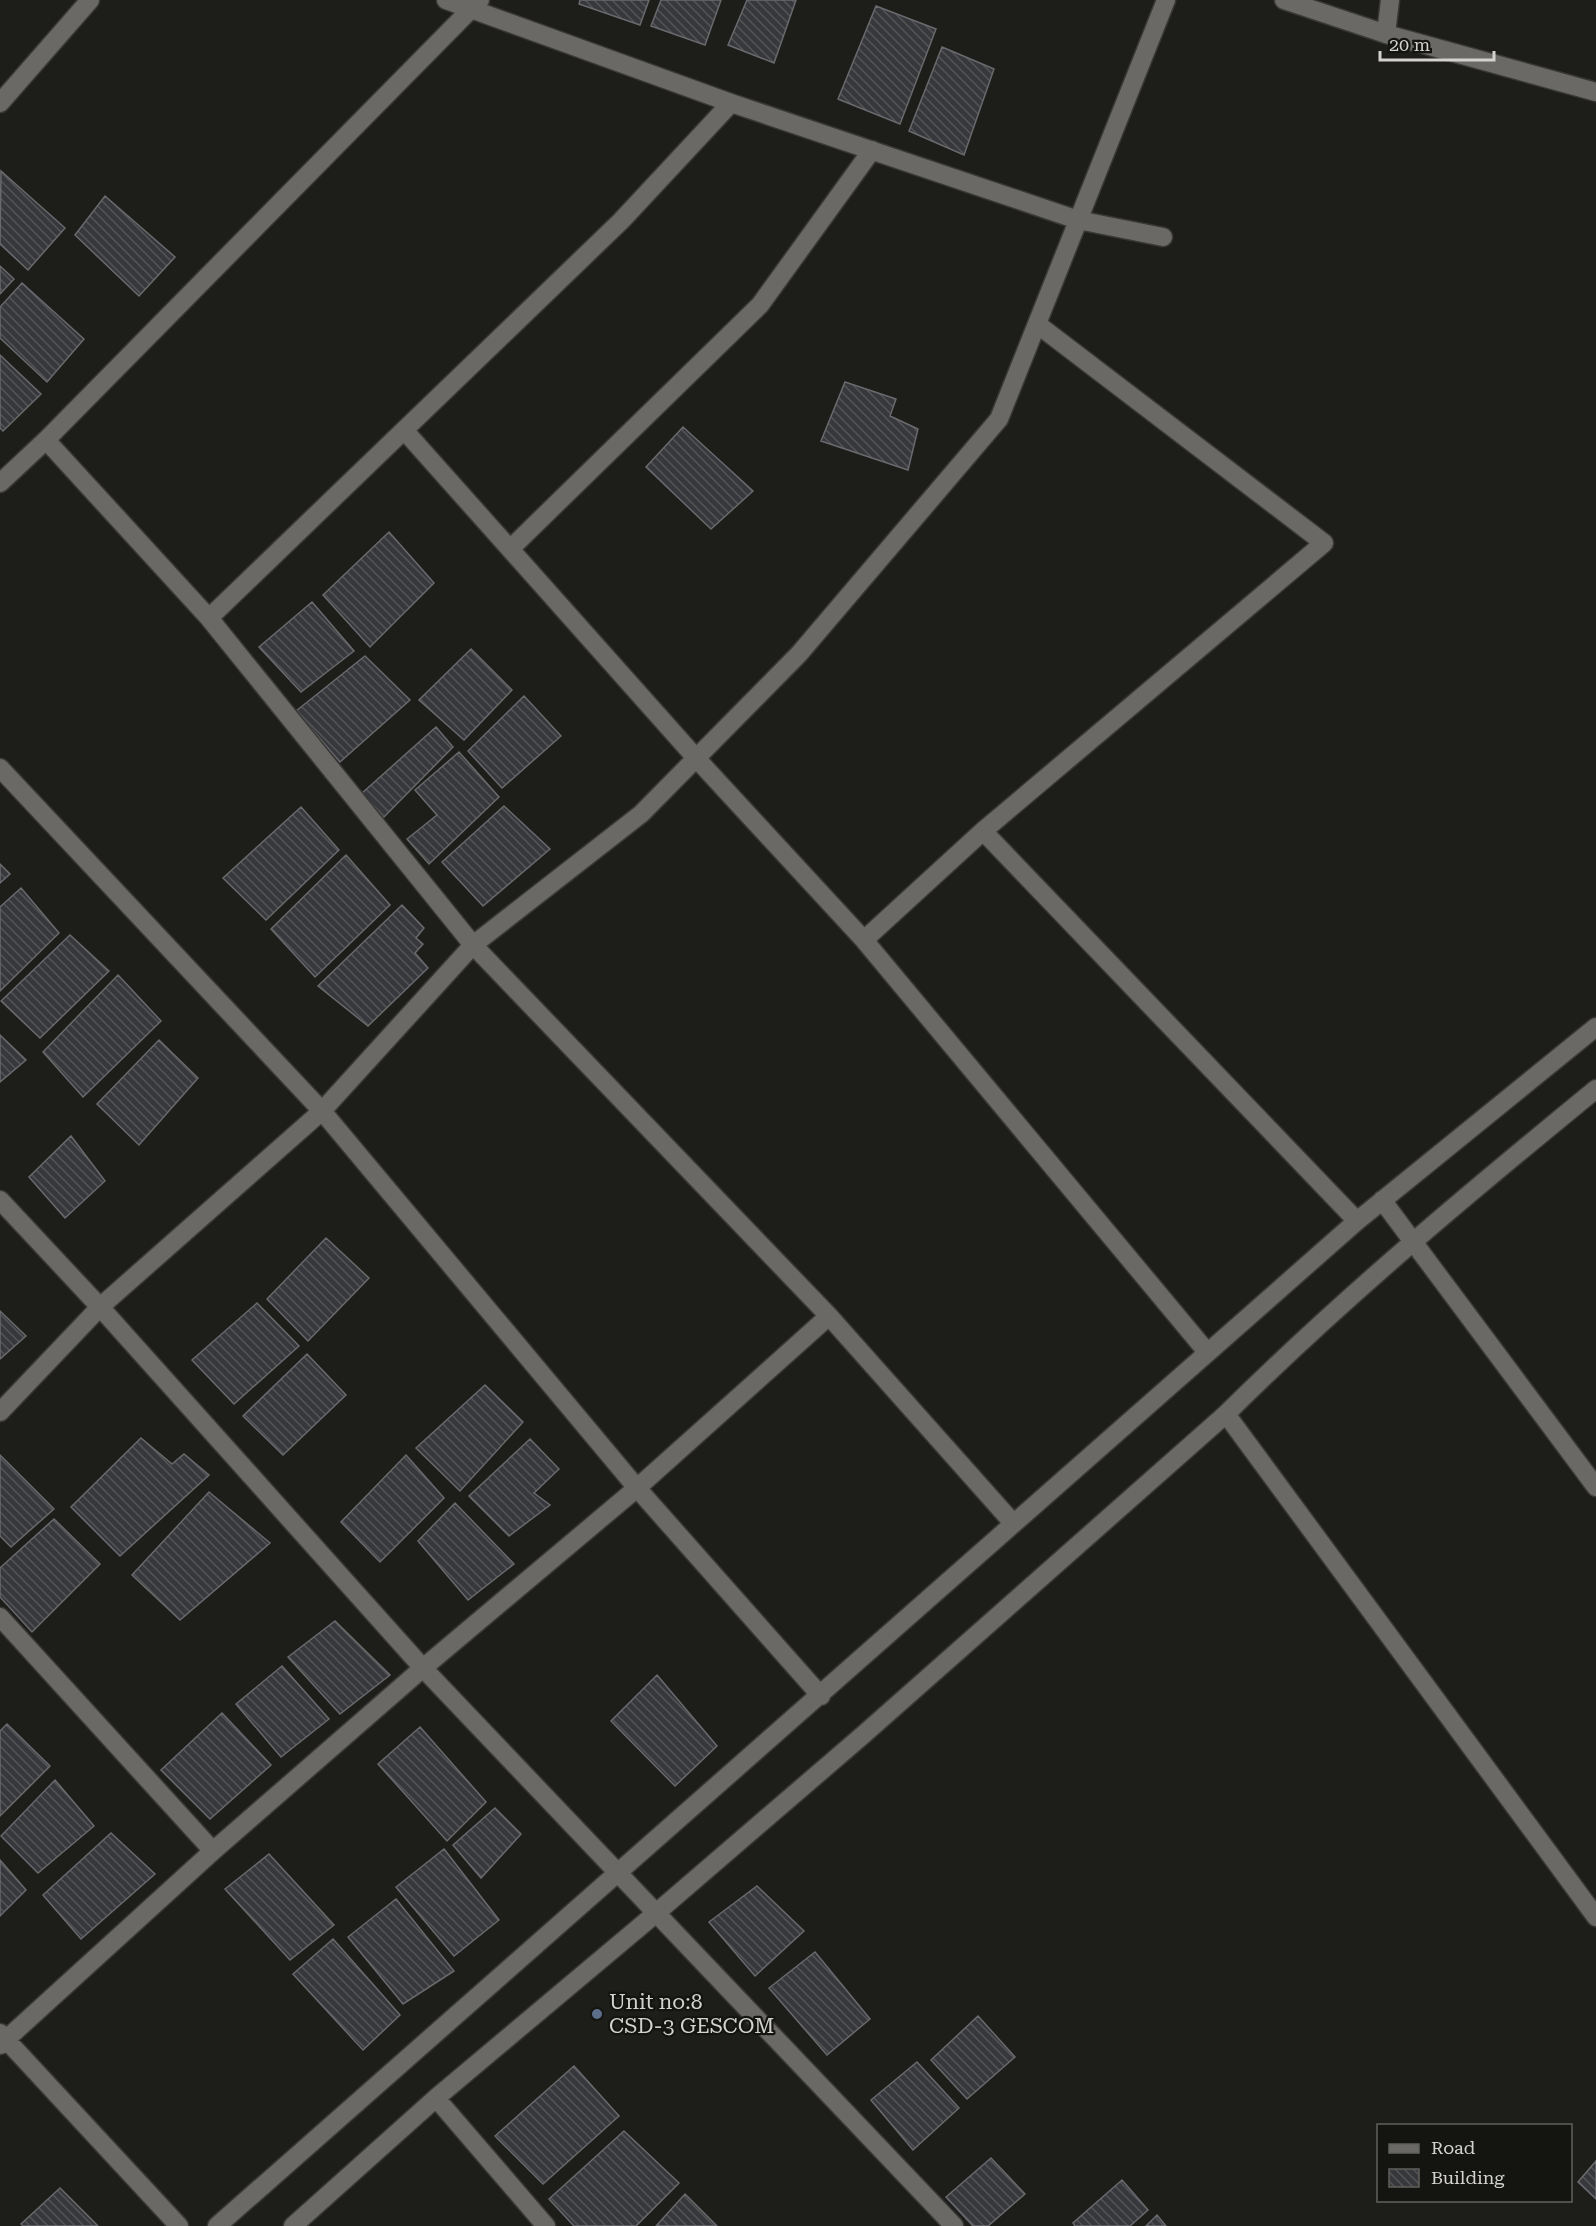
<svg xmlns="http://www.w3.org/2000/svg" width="1596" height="2226" viewBox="0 0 1596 2226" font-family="'Roboto Serif',serif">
	<defs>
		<pattern id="building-back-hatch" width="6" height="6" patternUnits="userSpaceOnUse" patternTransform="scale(1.5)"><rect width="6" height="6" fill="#37383b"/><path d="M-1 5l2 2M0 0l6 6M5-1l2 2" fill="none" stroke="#535456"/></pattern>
	</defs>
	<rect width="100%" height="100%" fill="#1d1d1a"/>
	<!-- building -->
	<path fill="url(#building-back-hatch)" stroke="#6a6a6e" stroke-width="1.5" d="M580,0H649L640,25L579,4Z
		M661,0H721L705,45L651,26Z
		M747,0H796L774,63L728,45Z
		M876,6L936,29L900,124L838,99Z
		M942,47L994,69L964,155L909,131Z
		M1,171L65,228L28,270L0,244Z
		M105,196L175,257L139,296L75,235Z
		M0,266L14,279L0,294Z
		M22,283L84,339L47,382L0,338V307Z
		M0,355L41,394L3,431L0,428Z
		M845,382L896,399L890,416L918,429L908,470L821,441Z
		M683,427L753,491L711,529L646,467Z
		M389,532L434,583L370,647L323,595Z
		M312,602L354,651L301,692L259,647Z
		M471,649L512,690L464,740L419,700Z
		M365,656L410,700L340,762L296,711Z
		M524,696L561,736L502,788L468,751Z
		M436,727L453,747L383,818L361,794Z
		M459,752L499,797L429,864L407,839L437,815L415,790Z
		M504,806L550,849L483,906L442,862Z
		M301,807L339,850L266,920L223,878Z
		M346,855L390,905L315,977L271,929Z
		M0,864L10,874L0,883Z
		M21,888L59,933L0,991V907Z
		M402,905L424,928L416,938L423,944L415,953L428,968L368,1026L318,986Z
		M70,935L109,971L40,1038L1,1001Z
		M118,975L161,1021L83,1097L43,1052Z
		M0,1035L26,1060L0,1082Z
		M159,1040L198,1078L139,1145L97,1104Z
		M71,1136L105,1181L65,1218L29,1177Z
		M326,1238L369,1278L308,1341L267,1299Z
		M257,1303L299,1346L234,1404L192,1360Z
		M0,1311L26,1336L0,1359Z
		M307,1354L346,1395L283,1455L243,1416Z
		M485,1385L523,1422L460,1491L416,1448Z
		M141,1438L172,1464L184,1454L209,1475L120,1556L71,1507Z
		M530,1439L559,1469L534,1493L550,1505L509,1536L469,1496Z
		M0,1455L54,1509L11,1547L0,1536Z
		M406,1455L444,1498L380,1562L341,1522Z
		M209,1492L270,1543L180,1620L132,1575Z
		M455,1503L514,1564L468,1600L418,1541Z
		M54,1519L100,1564L32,1632L0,1597V1568Z
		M335,1621L390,1675L340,1714L288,1657Z
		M282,1666L329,1719L281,1757L236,1704Z
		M657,1675L717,1746L675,1786L611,1721Z
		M222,1713L271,1765L210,1819L161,1770Z
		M7,1724L50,1766L0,1816V1731Z
		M420,1727L486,1802L447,1841L378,1764Z
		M55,1780L94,1826L38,1873L1,1836Z
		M495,1808L521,1834L481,1878L453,1845Z
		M111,1833L155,1874L81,1939L43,1895Z
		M444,1849L499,1920L454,1956L396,1887Z
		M269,1854L334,1925L290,1960L225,1889Z
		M0,1860L26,1890L0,1916Z
		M757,1886L804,1931L755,1976L709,1922Z
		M396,1899L454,1971L403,2004L348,1937Z
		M333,1939L400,2015L363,2050L293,1974Z
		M815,1952L870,2019L827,2055L769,1988Z
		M978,2016L1015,2057L967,2099L931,2060Z
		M917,2062L959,2108L913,2150L871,2100Z
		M574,2066L619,2116L543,2184L495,2136Z
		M624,2131L679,2183L636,2226H574L549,2199Z
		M991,2158L1025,2194L988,2226H973L946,2197Z
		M1596,2161V2199L1578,2182Z
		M1122,2180L1148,2210L1130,2226H1075L1073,2223Z
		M60,2188L98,2226H23L21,2224Z
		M685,2194L717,2226H656Z
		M1157,2215L1166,2226H1146Z"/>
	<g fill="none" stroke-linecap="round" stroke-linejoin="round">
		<defs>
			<path id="minor" d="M446,0L731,103L1078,220L1163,237
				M1284,0L1386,34L1596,92
				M1386,34L1390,0
				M0,103L90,0
				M404,430L696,758L864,940L1207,1352
				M46,440L209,618L473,945L829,1316L1013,1523
				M0,483L46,440L480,0
				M510,549L760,305L872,150
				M209,618L621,221L731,103
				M0,768L322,1111L637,1488L821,1696
				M983,831L1357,1221
				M864,940L983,831L1324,543L1037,324
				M0,1200L100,1307L423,1668L954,2226
				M1382,1200L1596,1487
				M0,1412L100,1307L322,1111L473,945L641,814L799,654L999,419L1166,0
				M1226,1414L1596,1917
				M0,1617L213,1851
				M0,2033L179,2226
				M0,2045L213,1851L423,1668L637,1488L829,1316
				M436,2098L546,2226
				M217,2226L1357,1221L1596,1027
				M293,2226L436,2098L655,1914L863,1735L1226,1414C1343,1298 1469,1193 1596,1089"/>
		</defs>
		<!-- minor casing -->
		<use href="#minor" stroke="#393836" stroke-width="21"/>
		<!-- minor -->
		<use href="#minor" stroke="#6a6966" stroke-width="18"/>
	</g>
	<!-- markers -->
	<circle fill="#5c6f8a" stroke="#141411" stroke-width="2" cx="597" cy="2014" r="6"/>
	<g text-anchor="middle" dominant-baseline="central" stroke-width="4.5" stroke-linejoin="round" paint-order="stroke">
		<!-- poi labels -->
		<g font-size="21" fill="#d3d2d0" stroke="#141411" text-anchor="start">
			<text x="609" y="2002">Unit no:8<tspan x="609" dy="24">CSD-3 GESCOM</tspan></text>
		</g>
	</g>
	<!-- legend -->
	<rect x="1377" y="2124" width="195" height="78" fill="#141411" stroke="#60605d" stroke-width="1.5"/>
	<rect x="1389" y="2144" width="30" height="9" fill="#6a6966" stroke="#60605d" stroke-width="1.5"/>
	<text x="1431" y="2154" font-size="18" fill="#d3d2d0">Road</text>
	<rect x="1389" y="2169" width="30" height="18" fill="url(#building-back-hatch)" stroke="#60605d" stroke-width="1.5"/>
	<text x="1431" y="2184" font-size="18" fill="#d3d2d0">Building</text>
	<!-- scale -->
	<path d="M1380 51v9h114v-9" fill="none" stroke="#d3d2d0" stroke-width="3"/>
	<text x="1389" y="51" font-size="18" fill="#d3d2d0" stroke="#141411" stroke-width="4.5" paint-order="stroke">20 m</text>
</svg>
